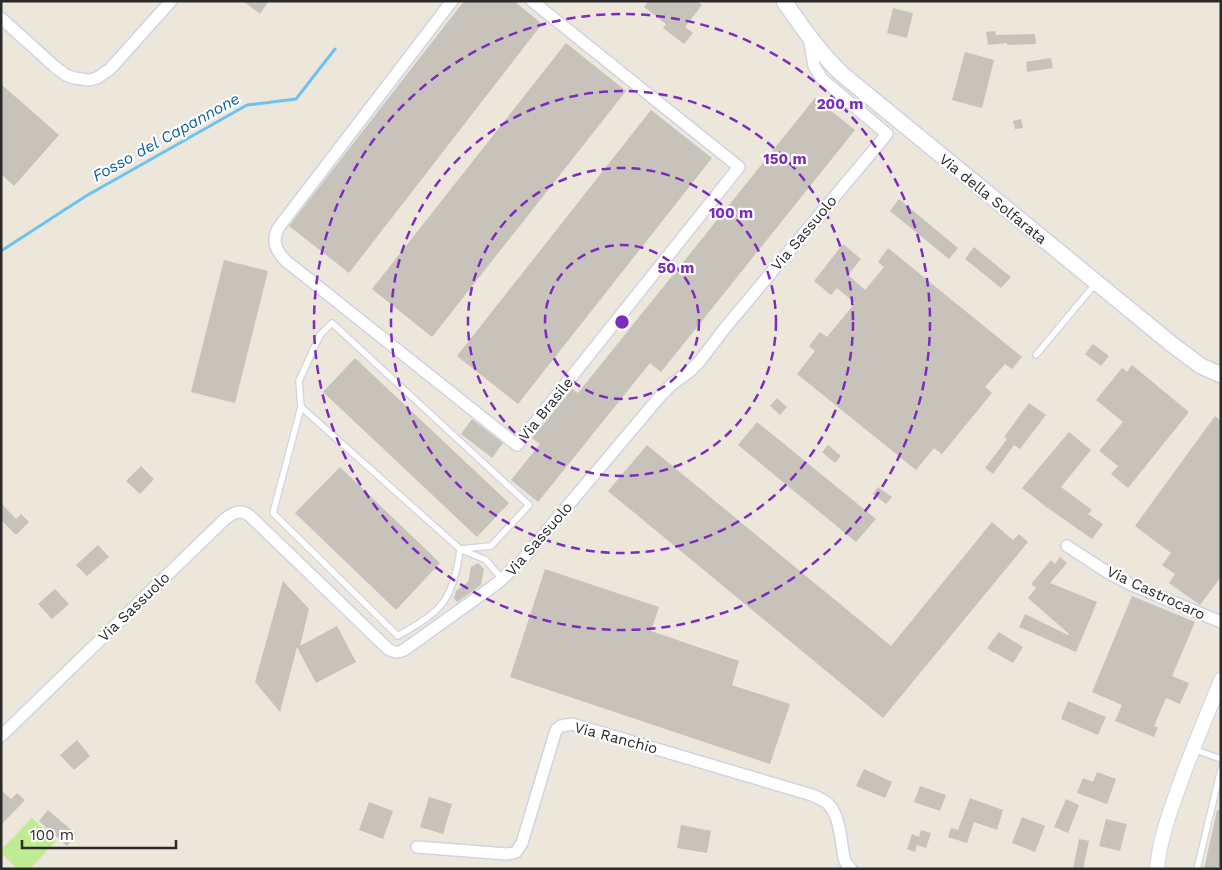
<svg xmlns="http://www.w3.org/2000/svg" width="1222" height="870" viewBox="0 0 1222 870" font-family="'Work Sans',sans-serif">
	<rect width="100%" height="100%" fill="#ece6db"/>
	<!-- pitch -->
	<path fill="#bfeb92" d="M32,818L56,841L30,869H18L1,853V850Z"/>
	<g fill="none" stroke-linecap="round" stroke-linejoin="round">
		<!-- stream -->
		<path stroke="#6dc3ef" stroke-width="3" d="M1,251L86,196L247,105L296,99L335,49"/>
	</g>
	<!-- building -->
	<path fill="#c7c3bb" d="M243,1H269L260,14Z
		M464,1H514L542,24L349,273L289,226Z
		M648,1H697L702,5L685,27L693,33L684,44L663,28L666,24L644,7Z
		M893,8L913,13L907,38L887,33Z
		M995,31L996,35L1035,34L1036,44L1007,45V43L988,45L986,32Z
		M566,43L626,91L432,337L372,289Z
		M965,52L994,60L982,108L952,100Z
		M1051,58L1053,68L1027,72L1026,62Z
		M1,84L59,135L14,186L1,174Z
		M815,98L855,130L661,372L650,363L538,502L511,480L540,444L532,438L572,389L578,393Z
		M651,110L712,158L518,404L457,356Z
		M1021,119L1023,128L1015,129L1013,121Z
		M899,199L958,248L949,259L890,211Z
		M843,244L861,259L848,275L865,290L884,267L878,262L888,248L1022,357L1012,369L1005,364L985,387L992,393L942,454L934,448L916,470L797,374L815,351L809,346L820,332L827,337L855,303L837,288L831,295L814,281Z
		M974,247L1011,277L1001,288L965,259Z
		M224,260L268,271L235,403L191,392Z
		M1093,344L1109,356L1101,366L1085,354Z
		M355,358L509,503L477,537L323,392Z
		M1132,365L1189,412L1128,488L1111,474L1118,466L1099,451L1123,422L1096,400L1122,368L1127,372Z
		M777,398L787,407L780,415L770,406Z
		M1029,403L1046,415L1020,449L1014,445L993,474L985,468L1007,439L1004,437Z
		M1215,416L1221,421V577L1200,605L1169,583L1175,574L1162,565L1171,553L1135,526Z
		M472,419L503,443L492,458L461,434Z
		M757,422L876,519L856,542L738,445Z
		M1069,432L1091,450L1061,487L1092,510L1088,514L1103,524L1092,539L1045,506L1022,488Z
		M647,445L891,646L992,522L1013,540L1019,534L1028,542L883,718L608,491Z
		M828,445L841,456L835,463L822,452Z
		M141,466L154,479L140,494L126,481Z
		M340,467L440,563L396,610L295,513Z
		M878,487L892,497L886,504L873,494Z
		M1,503L16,519L21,514L29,522L16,535L1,520Z
		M98,545L109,557L87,576L76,565Z
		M1060,557L1067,563L1050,583L1097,602L1076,652L1019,627L1025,614L1068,635L1069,634L1028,598L1036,588L1031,584L1051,560L1055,564Z
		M478,563L484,569L481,585L457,602L454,598L456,591L468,582L471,567Z
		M545,569L659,607L651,631L739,661L732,685L790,704L770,764L510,677Z
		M283,581L309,609L300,646L337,626L356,662L316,683L297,647L280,712L255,682Z
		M55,589L69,604L52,619L38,604Z
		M1132,596L1195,622L1172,676L1189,683L1180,704L1166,698L1154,726L1158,727L1154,737L1115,721L1122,705L1092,692Z
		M999,632L1023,647L1013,663L994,652V653L987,648Z
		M1068,701L1106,717L1098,735L1061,719Z
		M77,740L90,756L74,770L60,755Z
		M864,769L892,782L885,798L856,786Z
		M1097,772L1116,779L1107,804L1077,793L1083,778L1093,782Z
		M920,786L946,795L940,811L914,802Z
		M1,790L11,799L17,793L25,800L1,825Z
		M429,797L452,804L443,834L420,827Z
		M970,798L1003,810L997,830L974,822L967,843L948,837L951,828L958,830Z
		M1066,799L1079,805L1068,833L1054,827Z
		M369,802L393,811L383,839L359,830Z
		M48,810L76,834L67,846L39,821Z
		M1217,810H1221V869H1204Z
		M1022,817L1045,826L1035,852L1012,843Z
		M1106,819L1127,824L1120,851L1099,846Z
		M681,825L711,831L707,853L677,848Z
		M921,830L931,833L926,848L917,845L915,852L907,849L912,834L919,837Z
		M1079,839L1089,841L1083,869H1073Z"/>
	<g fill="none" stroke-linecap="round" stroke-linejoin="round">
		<defs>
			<path id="service" d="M1036,355L1096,283
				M301,407L460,549C458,566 454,586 444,601C434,616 413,627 398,636L273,513L301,407L299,381L320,335L332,323L529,505L491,546L460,549L486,560L502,579
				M1193,749L1221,759
				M1197,869L1221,769"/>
			<path id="minor" d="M452,1L279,227C271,240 276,251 286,261L517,445L739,167L532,1
				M1,18L54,66L66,75L74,78L89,80L97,78L110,69L171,1
				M1067,546L1107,572L1132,585L1221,622
				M1,736L225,519C234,512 241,509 250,516L388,649C394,653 398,653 404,650L499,582L522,560L662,394L671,385L690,371L699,362L725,328L887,134L822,79L814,66L809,37
				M417,847L507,854L516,852L522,843L556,730L561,726L572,724L812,795C818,798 825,800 829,805C840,816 841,842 844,858L846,863L851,869"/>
			<path id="tertiary" d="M1157,869C1159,843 1167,819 1176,795C1189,756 1206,718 1221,680"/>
			<path id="secondary" d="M784,1C802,27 819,52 842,74L1174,346L1201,366L1221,375"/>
		</defs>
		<!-- service casing -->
		<use href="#service" stroke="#d0d3e3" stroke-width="8"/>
		<!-- minor casing -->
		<use href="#minor" stroke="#d0d3e3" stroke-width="14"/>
		<!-- tertiary casing -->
		<use href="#tertiary" stroke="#d0d3e3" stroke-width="16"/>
		<!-- secondary casing -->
		<use href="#secondary" stroke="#d0d3e3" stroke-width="18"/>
		<!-- service -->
		<use href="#service" stroke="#fff" stroke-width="5.5"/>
		<!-- minor -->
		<use href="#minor" stroke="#fff" stroke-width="11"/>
		<!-- tertiary -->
		<use href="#tertiary" stroke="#fff" stroke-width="14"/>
		<!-- secondary -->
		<use href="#secondary" stroke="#fff" stroke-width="15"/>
	</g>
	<!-- distance rings -->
	<g fill="none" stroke="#7b2cbf" stroke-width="2.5" stroke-dasharray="9 6">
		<circle cx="622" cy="322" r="77"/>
		<circle cx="622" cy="322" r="154"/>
		<circle cx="622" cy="322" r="231"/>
		<circle cx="622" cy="322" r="308"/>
	</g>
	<g text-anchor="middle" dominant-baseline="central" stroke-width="4.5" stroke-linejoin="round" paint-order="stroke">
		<!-- street labels -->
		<g font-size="15" fill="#2a2a2a" stroke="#fff">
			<text transform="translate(993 199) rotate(39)">Via della Solfarata</text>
			<text transform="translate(804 233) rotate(-50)">Via Sassuolo</text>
			<text transform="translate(546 409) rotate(-51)">Via Brasile</text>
			<text transform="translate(539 539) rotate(-49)">Via Sassuolo</text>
			<text transform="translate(1156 593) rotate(25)">Via Castrocaro</text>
			<text transform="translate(134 607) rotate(-44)">Via Sassuolo</text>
			<text transform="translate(616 738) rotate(15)">Via Ranchio</text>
		</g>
		<!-- water labels -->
		<g font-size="16" font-style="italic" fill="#0c609b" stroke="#fff">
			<text transform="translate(166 137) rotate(-29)">Fosso del Capannone</text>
		</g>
	</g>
	<circle cx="622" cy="322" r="8" fill="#7b2cbf" stroke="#fff" stroke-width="2.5"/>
	<g font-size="15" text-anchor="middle" font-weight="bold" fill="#7b2cbf" stroke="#fff" stroke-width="4.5" stroke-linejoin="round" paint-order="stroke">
		<text x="840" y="109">200 m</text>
		<text x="785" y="164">150 m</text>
		<text x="731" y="218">100 m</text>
		<text x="676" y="273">50 m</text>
	</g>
	<!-- border -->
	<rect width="1222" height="870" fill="none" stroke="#2a2a2a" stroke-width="5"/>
	<!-- scale -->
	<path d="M22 840v8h154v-8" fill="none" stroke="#2a2a2a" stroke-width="2.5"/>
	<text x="30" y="840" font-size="15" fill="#2a2a2a" stroke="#ffffff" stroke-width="4" paint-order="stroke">100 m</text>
</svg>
